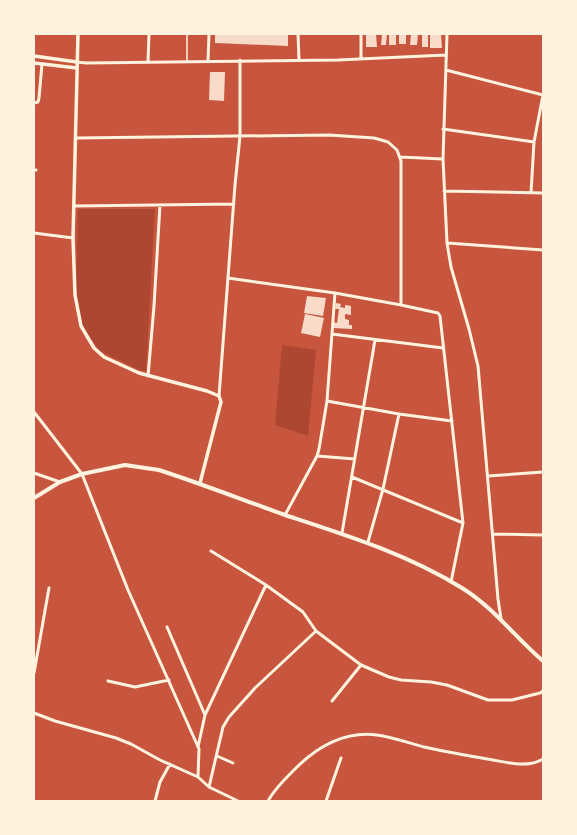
<svg xmlns="http://www.w3.org/2000/svg" width="577" height="835" viewBox="0 0 577 835" font-family="Commissioner,sans-serif">
	<rect width="100%" height="100%" fill="#c8553d"/>
	<!-- green -->
	<path fill="#ae4732" d="M78,209H155L146,371L139,370L100,351L81,326L76,286Z
		M282,345L316,350L308,436L275,425Z"/>
	<!-- building -->
	<path fill="#f7dbc8" d="M215,34H288V46L215,43Z
		M366,34H376L377,47H366Z
		M382,34H387L386,45H381Z
		M389,34H396V45H389Z
		M399,34H406V44H399Z
		M411,34H418L417,45H410Z
		M422,34H428V47H422Z
		M430,34H441L442,48H430Z
		M210,72H225L224,101L209,100Z
		M307,296L326,298L323,316L304,313Z
		M336,303L341,304L340,307L345,308V305L351,306V315L345,314V319L349,320V325H352V329L333,328V322L337,323L339,309H335Z
		M305,314L324,318L320,337L301,333Z"/>
	<g fill="none" stroke-linecap="round" stroke-linejoin="round">
		<!-- service -->
		<path stroke="#fff3e0" stroke-width="1.5" d="M187,61V34"/>
		<!-- minor -->
		<path stroke="#fff3e0" stroke-width="3" d="M298,34L299,60
			M447,34L443,159L447,243L451,267L469,329L478,366L498,599L501,619
			M361,59V34
			M208,61L209,34
			M77,62L86,63L338,60L446,55
			M148,62L149,34
			M446,70L543,95
			M34,103L38,102L39,98L42,64
			M443,129L534,142
			M76,138L329,135L374,138L388,142L397,150L401,161V305
			M400,157L443,159
			M34,170H36
			M444,191L543,193
			M531,193L534,142L543,95
			M74,206L234,204
			M34,233L73,238
			M447,243L543,250
			M228,278L335,293L401,305L438,313L440,316L463,523L451,582
			M332,334L443,348
			M148,376L154,306L160,205
			M219,396L235,185L240,136V60
			M327,401L399,414L452,421
			M34,412L82,474L128,590L199,749L198,777L160,760L131,744L116,738L55,721L34,713
			M317,456L355,459
			M34,473L60,482
			M488,476L543,472
			M352,477L463,523
			M285,515L317,456L319,449L327,401L335,293
			M342,533L375,340
			M493,534L543,535
			M368,542L383,489L399,414
			M211,551L266,585L303,612L316,631L361,665L389,677L401,680L431,682L447,685L488,700H512L540,693L543,691
			M167,627L205,715
			M34,673L49,588
			M108,681L135,687L169,680
			M332,701L361,665
			M198,747L205,715L266,585
			M217,756L233,763
			M198,777L209,787L238,801
			M209,787L223,727L229,717L255,688L316,631
			M155,801L160,782L170,764
			M268,801C275,788 285,779 295,769C317,747 345,731 377,735C392,737 409,743 424,747C447,752 470,756 493,760C510,763 528,768 543,759
			M326,801L341,758"/>
		<!-- tertiary -->
		<path stroke="#fff3e0" stroke-width="3.5" d="M78,34L73,238L75,295L81,326L94,348L104,357L139,373L207,391L219,396L221,402L200,483
			M34,56L77,62
			M34,63L77,68"/>
		<!-- secondary -->
		<path stroke="#fff3e0" stroke-width="4" d="M34,498L60,482L82,474L125,465L159,470C202,484 243,500 285,515C346,535 407,554 462,588C493,607 515,637 543,661"/>
	</g>
	<!-- border -->
	<rect width="577" height="835" fill="none" stroke="#fff3e0" stroke-width="70"/>
</svg>
